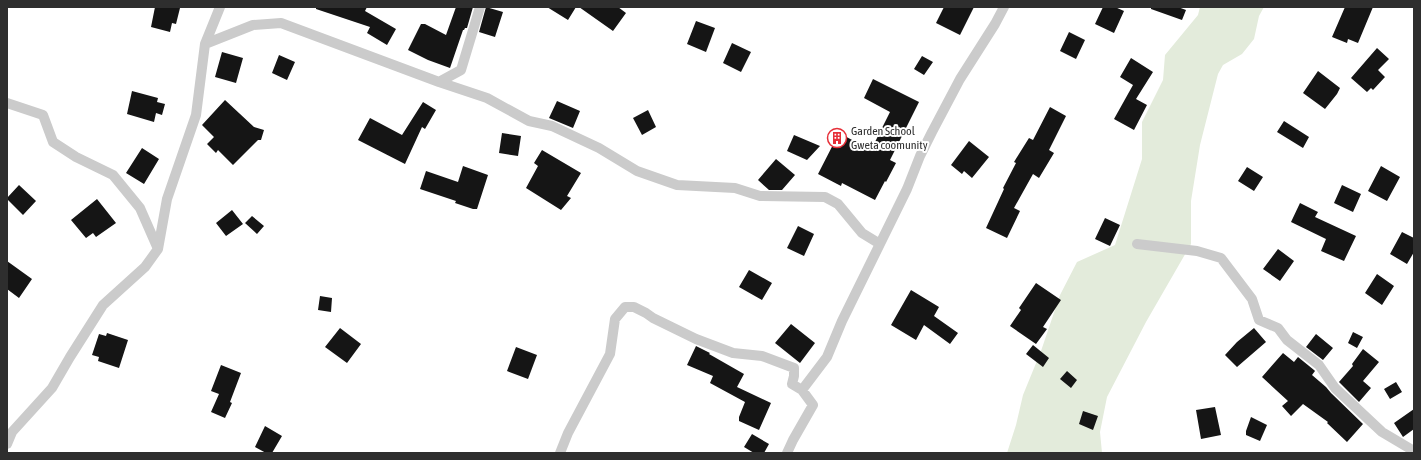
<svg xmlns="http://www.w3.org/2000/svg" width="1421" height="460" viewBox="0 0 1421 460" font-family="'Asap Condensed',sans-serif">
	<rect width="100%" height="100%" fill="#fff"/>
	<!-- green -->
	<path fill="#e3ebdb" d="M1200,7H1264L1259,16L1254,39L1242,54L1223,65L1218,74L1200,145L1191,201V244L1146,322L1107,397L1100,432L1102,453H1007L1016,425L1023,395L1041,351L1060,295L1077,262L1115,245L1142,159V122L1163,80L1165,55L1198,15Z"/>
	<!-- building -->
	<path fill="#151515" d="M155,7H174L180,8L176,24L172,23L170,32L151,27Z
		M316,7H367L365,11L396,29L387,45L367,33L370,27L316,9Z
		M456,7H473L467,28H465L464,30H463L450,68L428,60L408,50L421,24H425L446,35Z
		M486,7L503,12L495,37L479,32Z
		M547,7H576L568,20Z
		M579,7H618L626,13L613,31Z
		M944,7H974L960,35L936,23Z
		M1103,7H1115L1124,11L1114,33L1095,24Z
		M1151,7H1178L1186,10L1182,20L1151,9Z
		M1345,7H1373L1358,43L1348,39L1347,43L1332,37Z
		M696,21L715,28L706,52L687,44Z
		M1069,32L1085,40L1076,59L1060,51Z
		M732,43L751,52L741,72L723,63Z
		M1377,48L1389,59L1378,70L1385,77L1373,90L1371,88L1367,92L1351,78Z
		M222,52L243,58L236,83L215,77Z
		M279,55L295,62L287,80L272,73Z
		M922,56L933,62L924,75L914,69Z
		M1131,58L1153,72L1136,99L1147,105L1134,130L1114,119L1133,85L1120,77Z
		M1318,71L1340,88L1337,94L1325,109L1303,93Z
		M873,79L919,102L890,160L896,163L886,182L885,181L875,200L842,183L841,186L818,174L839,133L871,150L890,112L864,98Z
		M132,91L158,98L157,102L165,104L162,115L156,113L154,122L127,114Z
		M225,100L254,127L264,130L261,140H258L233,165L218,150L216,153L207,144L214,137L202,125Z
		M557,101L580,111L573,128L549,118Z
		M423,102L436,110L425,129L422,127L405,164L358,140L370,118L402,135Z
		M1050,107L1066,116L1049,150L1054,153L1039,178L1033,174L1014,208L1020,211L1007,238L986,228L1004,189L1003,188L1016,163L1014,162L1029,138L1033,140Z
		M648,110L656,127L642,135L633,118Z
		M1284,121L1309,137L1303,148L1277,132Z
		M502,133L521,136L518,156L499,153Z
		M794,135L820,146L807,160L787,151Z
		M969,141L989,157L972,178L964,171L962,174L951,165Z
		M142,148L159,159L144,184L126,173Z
		M542,150L581,173L567,196L571,198L561,210L526,188L538,166L534,163Z
		M776,159L795,175L782,190H769L758,180Z
		M463,166L488,175L477,209H473L455,203L456,201L420,189L426,171L458,182Z
		M1381,166L1400,177L1387,201L1368,191Z
		M1247,167L1263,177L1254,191L1238,181Z
		M19,185L36,201L23,215L7,199V198Z
		M1342,185L1361,194L1353,212L1334,203Z
		M97,199L116,223L96,237L93,233L86,238L71,220Z
		M1300,203L1318,212L1315,217L1356,236L1344,261L1321,251L1326,239L1291,222Z
		M232,210L243,224L226,236L216,223Z
		M252,216L264,226L257,234L245,223Z
		M1105,218L1120,225L1110,246L1095,239Z
		M798,226L814,234L804,256L787,248Z
		M1402,232L1414,238V252L1407,264L1390,254Z
		M1278,249L1294,261L1280,281L1263,269Z
		M7,261L32,279L19,298L7,289Z
		M749,270L772,283L762,300L739,287Z
		M1377,274L1394,286L1382,305L1365,293Z
		M1036,283L1061,300L1043,327L1047,329L1036,344L1010,326L1021,310L1019,308Z
		M911,290L939,307L934,316L958,333L950,344L924,325L916,340L891,325Z
		M320,296L332,298L331,312L318,310Z
		M791,324L815,343L800,363L775,343Z
		M340,328L361,344L347,363L325,347Z
		M1254,328L1266,342L1237,367L1225,355L1237,342Z
		M1353,332L1363,337L1357,348L1348,343Z
		M107,333L128,340L119,368L98,361L99,357L92,355L99,334L106,336Z
		M1316,334L1333,348L1323,360L1306,347Z
		M1033,345L1049,358L1043,367L1026,354Z
		M696,346L710,353L709,354L744,374L737,387L771,403L759,430L739,421V417L745,402L710,383L713,376L687,365Z
		M516,347L537,355L528,379L507,371Z
		M1363,349L1379,362L1363,381L1371,388L1359,402L1339,382L1353,366L1352,364Z
		M1283,353L1294,362L1298,357L1314,370L1315,371L1312,375L1326,387L1331,393L1363,424L1347,442L1327,423L1328,422L1303,404L1291,416L1282,406L1288,401L1262,377Z
		M221,365L241,373L230,402L232,403L225,418L211,412L219,394L211,391Z
		M1067,371L1077,380L1071,388L1060,379Z
		M1396,382L1402,392L1390,399L1384,389Z
		M1215,407L1221,435L1201,439L1196,410Z
		M1414,409V429L1403,437L1394,423Z
		M1083,411L1098,416L1093,430L1079,424Z
		M1251,417L1267,425L1260,441L1246,435V431Z
		M265,426L282,436L272,453H266L255,447Z
		M752,434L769,444L764,453H754L744,447Z"/>
	<g fill="none" stroke-linecap="round" stroke-linejoin="round">
		<!-- street -->
		<path stroke="#cbcbcb" stroke-width="10" d="M205,44L253,25L281,23L439,82L461,70L480,7
			M439,82L487,98L529,121L552,126L599,148L637,171L677,185L735,188L760,196L825,197L838,204L862,233L880,244
			M7,103L43,115L53,142L76,157L113,175L140,208L158,249
			M1137,244L1197,251L1221,258L1252,299L1259,320L1278,328L1287,340L1319,365L1335,388L1382,432L1414,451
			M7,444L12,432L52,388L70,357L103,305L145,267L158,249L167,199L196,115L205,44L220,7
			M560,453L568,433L610,354L615,319L625,307H634L646,313L653,318L696,339L733,353L762,356L794,368V376L792,384L802,390L827,357L842,321L907,189L920,156L932,132L960,79L995,24L1004,7
			M787,453L793,440L813,405L802,390"/>
	</g>
	<!-- icons -->
	<defs>
		<symbol id="building-ring" viewBox="-11 -11 22 22"><circle r="9.5" fill="#fff" stroke="#e62f38" stroke-width="1.5"/><path d="M-4-6H4V6H1V3H-1V6H-4ZM-2.5-4.3h1.7v1.8h-1.7ZM.8-4.3h1.7v1.8H.8ZM-2.5-1h1.7V.8h-1.7ZM.8-1h1.7V.8H.8Z" fill="#e62f38"/></symbol>
	</defs>
	<g fill-rule="evenodd">
		<use href="#building-ring" x="826" y="127" width="22" height="22"/>
	</g>
	<g text-anchor="middle" dominant-baseline="central" stroke-width="4" stroke-linejoin="round" paint-order="stroke">
		<!-- poi labels -->
		<g font-size="12" fill="#2e2e2e" stroke="#fff" text-anchor="start">
			<text x="851" y="131">Garden School<tspan x="851" dy="14">Gweta coomunity</tspan></text>
		</g>
	</g>
	<!-- border -->
	<rect width="1421" height="460" fill="none" stroke="#2e2e2e" stroke-width="16"/>
</svg>
